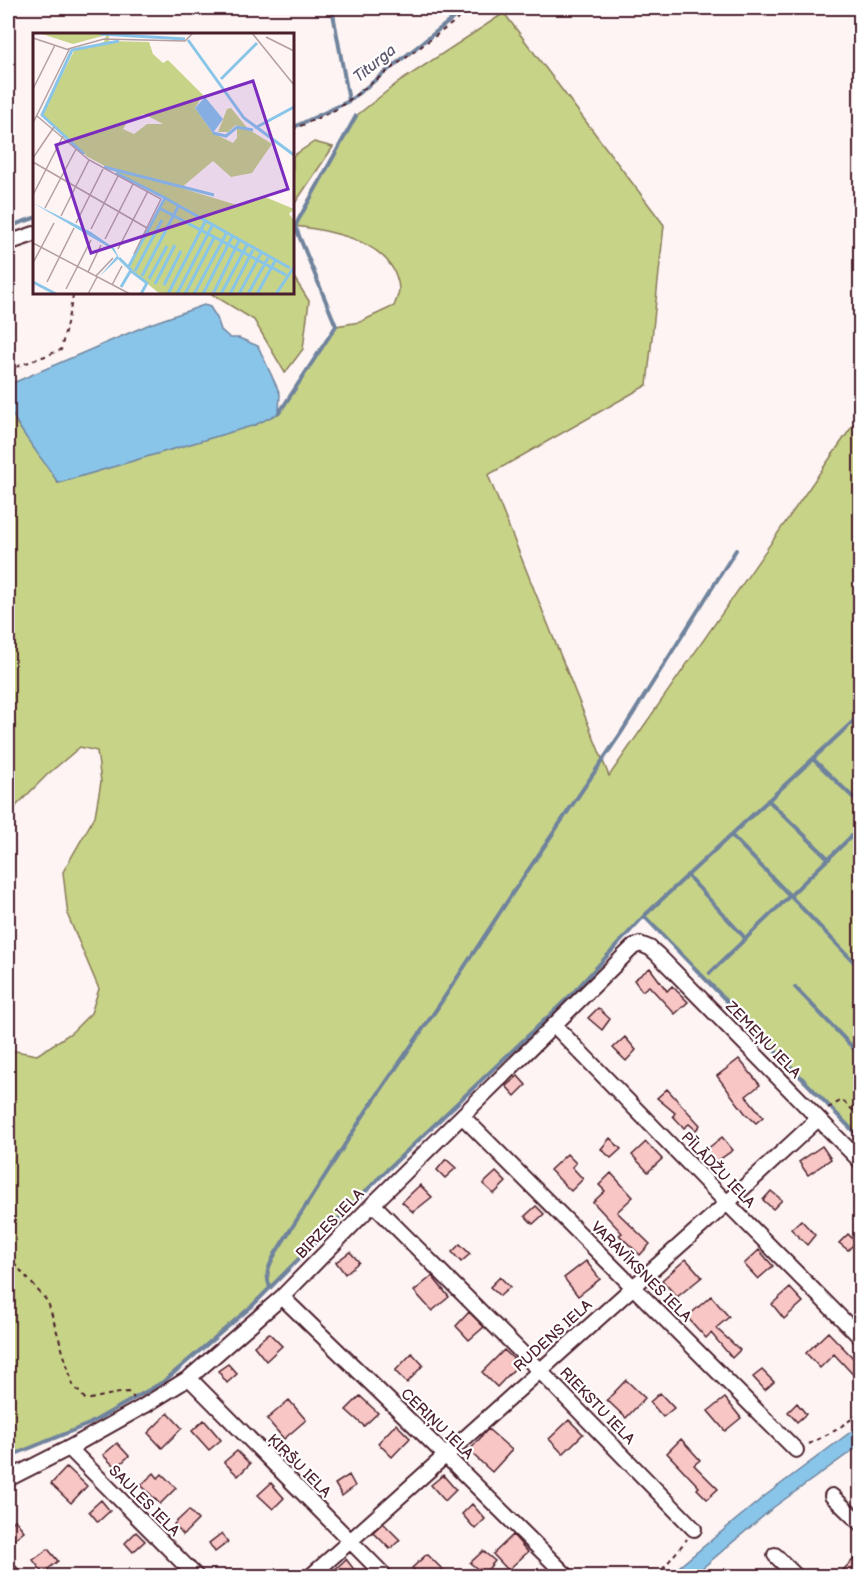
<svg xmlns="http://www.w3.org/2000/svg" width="868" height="1584" viewBox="0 0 868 1584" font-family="'Balsamiq Sans',sans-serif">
	<rect width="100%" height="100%" fill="#fdf4f3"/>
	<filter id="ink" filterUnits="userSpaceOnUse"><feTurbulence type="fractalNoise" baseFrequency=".0167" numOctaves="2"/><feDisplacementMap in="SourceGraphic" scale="12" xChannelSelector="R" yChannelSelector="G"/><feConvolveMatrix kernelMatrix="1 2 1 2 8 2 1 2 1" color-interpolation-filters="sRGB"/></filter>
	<g filter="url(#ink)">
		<!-- green -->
		<path fill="#c7d387" stroke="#887959" stroke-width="1.5" d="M504,13L664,225L647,385L488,475L609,776L860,415V1138L644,916L571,995L388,1169L252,1306L163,1382L89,1424L8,1457V1046L10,1050L37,1055L71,1033L91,1013L99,989L68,916L63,872L95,816L101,782L97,751L80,747L48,774L17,805L8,822V401L17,424L48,466L58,483L279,413L336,326L360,322L394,306C396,301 399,294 399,289C395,241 332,231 295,226L356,116L396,84Z
			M314,142L333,147L293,206V156Z
			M293,276L309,301L303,349L285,373L254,320L210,293L292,292Z"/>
		<!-- water -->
		<path fill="#89c5e9" stroke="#70839d" stroke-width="1.5" d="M204,305L210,307L217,318L221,330L230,338H239L258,346L280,394L279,413L255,425L58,483C43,458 17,431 8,403C7,398 7,391 8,385L150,324Z
			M860,1425V1445L774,1507L693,1576H668L766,1495Z"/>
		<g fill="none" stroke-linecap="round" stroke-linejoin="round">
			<!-- stream -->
			<path stroke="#70839d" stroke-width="4" d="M332,8L349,101
				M292,128L349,101L466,8
				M8,227L34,218
				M279,413L336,326L295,226L356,116
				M856,719L860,723
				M813,759L860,804
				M768,800L829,859
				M731,835L860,968
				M687,875L746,939
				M644,916L860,715
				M710,973L860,828
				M795,987L860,1055
				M270,1288C265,1273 268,1268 275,1254L365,1113L438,1007L514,891L621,733L736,550
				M8,1457L89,1424L163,1382L252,1306L388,1169L571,995L644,916L860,1138"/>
		</g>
		<!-- building -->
		<path fill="#f7c6c5" stroke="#4a1f2b" stroke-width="1.5" d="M650,968L667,991L672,986L688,1002L675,1014L649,986L642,991L634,980Z
			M598,1008L610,1019L602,1030L588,1018Z
			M625,1037L636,1050L626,1061L613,1048Z
			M739,1059L760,1085L746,1096L763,1117L756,1123L745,1113L717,1076Z
			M518,1076L526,1085L515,1096L506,1086Z
			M667,1089L700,1125L696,1130L689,1124L684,1128L673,1116L675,1113L657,1098Z
			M722,1137L733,1150L716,1162L706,1150Z
			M610,1138L621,1149L611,1158L601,1149Z
			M646,1142L662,1159L648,1172L632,1155Z
			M822,1146L831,1159L808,1175L799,1162Z
			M567,1154L576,1163L572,1167L583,1179L571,1191L550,1170Z
			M446,1159L456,1168L445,1178L437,1170Z
			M496,1172L506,1182L494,1194L483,1184Z
			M611,1173L633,1197L617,1212L650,1244L640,1255L619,1235L622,1233L593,1202L605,1191L599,1185Z
			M420,1185L432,1197L413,1212L402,1202Z
			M771,1191L782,1200L773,1209L763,1200Z
			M536,1206L544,1214L533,1224L525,1216Z
			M801,1220L815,1235L807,1245L791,1229Z
			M848,1234L856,1242L848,1250L839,1243Z
			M460,1244L470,1254L461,1262L452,1252Z
			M759,1250L773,1266L758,1279L744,1264Z
			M350,1252L359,1262L345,1274L336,1262Z
			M686,1259L702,1277L677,1297L662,1280Z
			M586,1261L600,1279L578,1296L564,1278Z
			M432,1276L449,1297L432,1311L414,1291Z
			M500,1277L510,1287L500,1296L490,1287Z
			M790,1288L803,1302L784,1319L772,1304Z
			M711,1296L729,1317L716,1328L740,1350L732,1358L711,1333L706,1338L687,1317Z
			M469,1312L484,1327L469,1340L456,1326Z
			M828,1332L861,1366V1383L834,1354L820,1368L806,1353Z
			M269,1333L282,1346L266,1361L254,1346Z
			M504,1350L519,1364L497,1387L482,1372Z
			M412,1353L423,1365L407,1383L395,1371Z
			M228,1364L237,1374L227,1383L218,1371Z
			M762,1370L774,1382L765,1390L753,1377Z
			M626,1380L645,1398L626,1418L607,1400Z
			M660,1393L674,1408L663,1417L650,1402Z
			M360,1396L378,1413L364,1426L346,1410Z
			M725,1398L741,1418L725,1431L708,1411Z
			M289,1400L306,1420L284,1439L267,1419Z
			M797,1403L806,1414L797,1422L788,1412Z
			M168,1413L182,1428L162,1448L148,1433Z
			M204,1420L221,1440L209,1450L192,1431Z
			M569,1420L583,1434L563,1454L549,1439Z
			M396,1424L410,1438L392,1457L378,1443Z
			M488,1429L512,1450L492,1472L469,1451Z
			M681,1439L700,1460L694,1465L718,1489L707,1499L697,1489L699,1487L667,1453Z
			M117,1443L129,1456L116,1468L103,1455Z
			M237,1451L250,1464L238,1476L224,1462Z
			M67,1467L87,1486L71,1503L51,1484Z
			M154,1473L158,1478L162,1474L176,1488L160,1504L141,1485Z
			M349,1475L355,1486L342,1496L335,1484Z
			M443,1475L456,1490L445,1501L431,1485Z
			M271,1483L284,1498L273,1509L258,1495Z
			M101,1500L110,1511L98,1522L89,1511Z
			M472,1504L485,1519L475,1529L462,1514Z
			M189,1510L198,1520L183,1535L174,1524Z
			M15,1520L24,1531L8,1544V1526Z
			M383,1523L400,1540L390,1549L373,1532Z
			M136,1532L145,1541L133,1552L125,1543Z
			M222,1533L228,1542L215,1552L209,1543Z
			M513,1535L528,1552L508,1570L493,1554Z
			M48,1549L58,1561L43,1573L33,1560Z
			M483,1551L495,1561L484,1574L470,1563Z
			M427,1554L449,1576H421L412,1568Z
			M346,1559L356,1572L350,1576H328Z
			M854,1559L861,1566V1576H848L842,1571Z"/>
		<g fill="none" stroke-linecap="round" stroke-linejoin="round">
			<defs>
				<path id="minor" d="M8,243L34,234
					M554,1025L727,1203L860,1337
					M462,1116L796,1450
					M373,1204L539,1370L694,1529
					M282,1297L445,1455L567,1576
					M189,1378L385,1576
					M69,1448L196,1576
					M8,1479L69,1448L144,1406L189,1378L282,1297L373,1204L633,947L640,944L650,948L657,954L860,1161
					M832,1496L860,1523
					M775,1555L796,1576
					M8,1570L14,1576
					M311,1576L727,1203L818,1119"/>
			</defs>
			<!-- minor casing -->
			<use href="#minor" stroke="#4a1f2b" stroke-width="18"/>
			<!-- path -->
			<path stroke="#4a1f2b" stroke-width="2" stroke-dasharray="4.5 4.5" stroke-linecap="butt" d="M292,130L337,109L473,8
				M8,370L61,350L74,292
				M828,1108L842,1100L860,1117
				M8,1256L48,1302L73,1385L86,1400L113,1394L128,1392L134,1398
				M8,1297L16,1266
				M809,1444L836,1430L860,1413
				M657,1576L687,1539"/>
			<!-- minor -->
			<use href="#minor" stroke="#fff" stroke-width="14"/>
		</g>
	</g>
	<g text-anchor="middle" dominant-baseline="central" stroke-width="4.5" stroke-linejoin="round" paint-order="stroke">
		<!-- street labels -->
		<g font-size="15" fill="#4a1f2b" stroke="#fff">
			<text transform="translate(763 1040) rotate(46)">ZEMEŅU IELA</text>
			<text transform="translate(718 1170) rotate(46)">PĪLĀDŽU IELA</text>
			<text transform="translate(330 1224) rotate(-46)">BIRZES IELA</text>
			<text transform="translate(641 1272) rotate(45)">VARAVĪKSNES IELA</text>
			<text transform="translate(553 1336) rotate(-42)">RUDENS IELA</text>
			<text transform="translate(597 1406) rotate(46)">RIEKSTU IELA</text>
			<text transform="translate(437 1424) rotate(44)">CERIŅU IELA</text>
			<text transform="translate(299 1466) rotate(45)">ĶIRŠU IELA</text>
			<text transform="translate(144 1501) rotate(45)">SAULES IELA</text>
		</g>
		<!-- water labels -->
		<g font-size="16" font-style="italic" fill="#60596e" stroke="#fff">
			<text transform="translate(375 64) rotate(-39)">Titurga</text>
		</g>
	</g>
	<!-- overview -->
	<g transform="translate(33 33)">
		<rect width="261" height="261" fill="#fdf4f3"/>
		<path d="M6,0H76V8L116,9L120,21L130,30L135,27L170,62L162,75L180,100L200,110L204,105V94L213,96L203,92L195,99H185L194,76L198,75L215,96L239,111L219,140L198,144L180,128L148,155L204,172L232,164L261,176L256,181L261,187V261H127L95,235L132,165L55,124L9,82L41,18L71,9L73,2L40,11ZM111,81L130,91H114L101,101L90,96L95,88Z" fill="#c7d387" fill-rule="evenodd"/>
		<path d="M172,64L190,86L180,100L162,75ZM0,170L58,199L81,215L86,225L67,243L84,223L79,216Z" fill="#89c5e9"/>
		<path fill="none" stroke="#89c5e9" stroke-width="3" d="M67,1L152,6M155,7L211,85L261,122M188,46L224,10M222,95L261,74M180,100L193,103L204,94L220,97M51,121L9,82L39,17L86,8M71,134L181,162M83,140L132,165L95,235M132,165L257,235M128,176L253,242M86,225L98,237L88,254M98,238L114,250L108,261M102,238L129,187M109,243L145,174M116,246L134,213M0,249L23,261M122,251L142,212M131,252L148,218M135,261L172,189M144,261L179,193M152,261L181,205M161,261L193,201M170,261L199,204M180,261L206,208M188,261L214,212M197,261L220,217M206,261L228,220M215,261L235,225M224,261L242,228M243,261L261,234"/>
		<path fill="none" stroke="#b59fa3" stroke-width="1.5" d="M219,0L261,52M233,4L261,18M0,5L36,17L0,90M35,16L71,6L152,8L160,0M0,56L22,12M4,83L56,127L128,166L101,221M0,125L21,94M0,129L114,195M0,162L30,103M12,175L43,116M28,183L56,127M43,190L70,136M58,196L85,143M72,206L100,151M0,210L97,261M85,216L115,158M0,230L21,190M55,239L68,212M63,243L80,225M14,249L41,195M79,252L89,233M33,256L58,207M55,261L64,244"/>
		<path fill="#7b2cbf" fill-opacity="0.15" stroke="#7b2cbf" stroke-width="3" d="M220,48L255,156L58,220L23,112Z"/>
		<rect width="261" height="261" fill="none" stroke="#4a1f2b" stroke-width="3"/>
	</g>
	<!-- margin -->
	<rect width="868" height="1584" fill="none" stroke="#fff" stroke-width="30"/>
	<rect x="15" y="15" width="838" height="1554" fill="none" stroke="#4a1f2b" stroke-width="2" filter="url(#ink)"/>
</svg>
